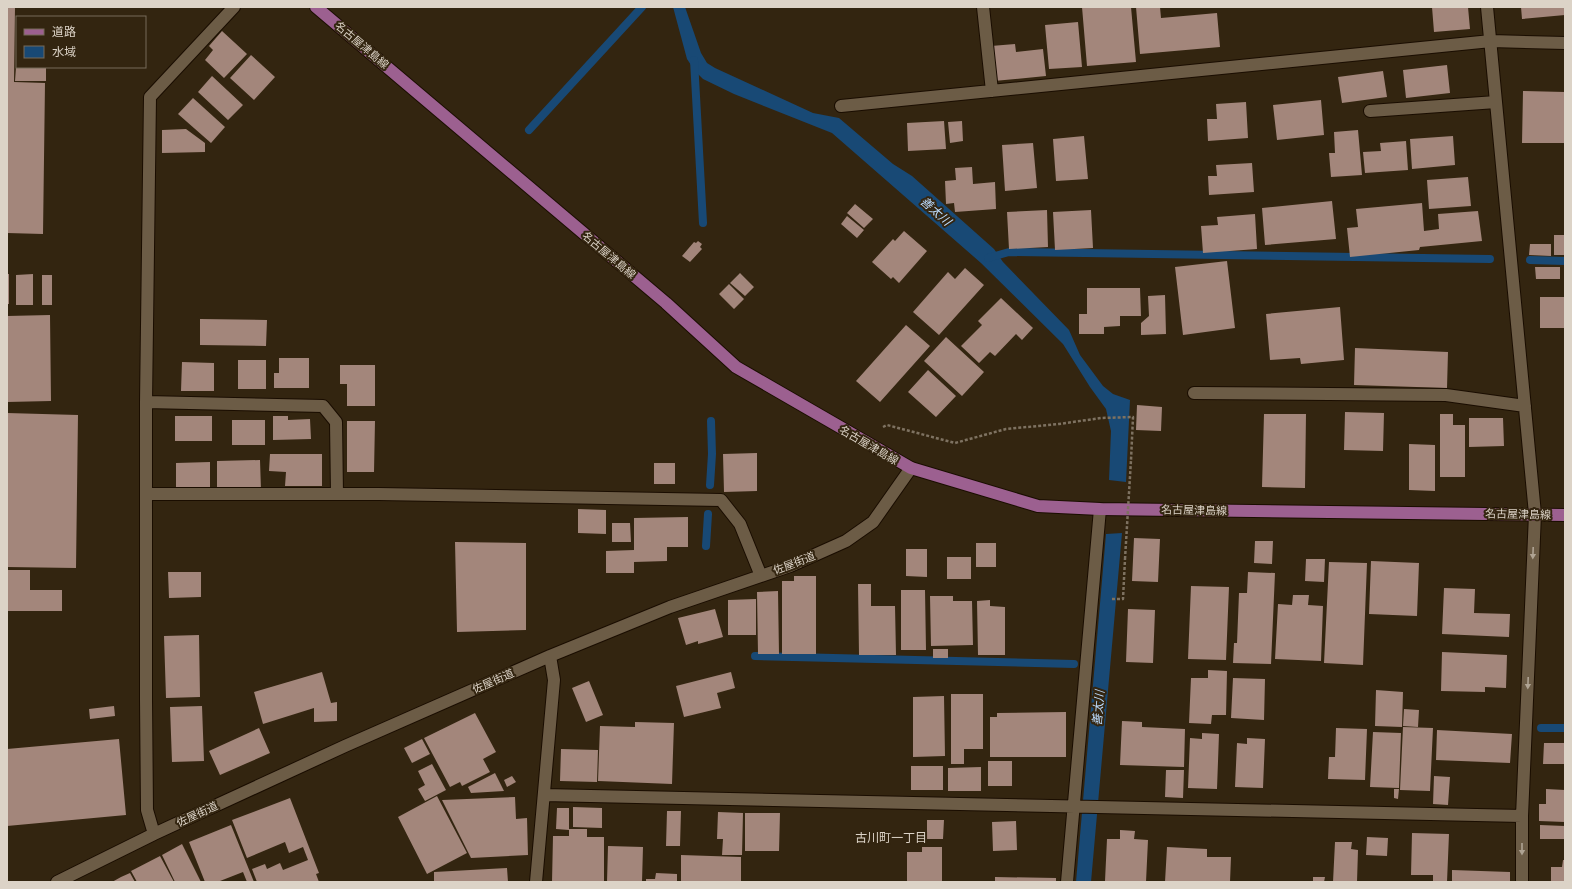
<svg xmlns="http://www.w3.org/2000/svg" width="1572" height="889" viewBox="0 0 1572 889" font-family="Ubuntu,'Noto Sans JP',sans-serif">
	<rect width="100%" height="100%" fill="#332510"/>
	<!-- water -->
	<path fill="#184975" d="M673,7H685L701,53L707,63L715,68L813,113L839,118L893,164L912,176L994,249L1003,262L1069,330L1080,355L1103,386L1113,394L1130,400L1126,482L1109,480L1111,431L1106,409L1090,387L1063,344L981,263L832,133L734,94L703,79L695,71L687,59Z
		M1122,533L1091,882H1076L1106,534Z"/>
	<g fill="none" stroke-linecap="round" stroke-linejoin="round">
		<!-- stream -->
		<path stroke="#184975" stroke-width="8" d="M694,60L703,223
			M529,130L642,7
			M988,258L1009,252L1490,259
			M1530,260L1565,261
			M710,485L712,454L711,421
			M706,546L708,514
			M755,656L1074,664
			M1541,728H1565"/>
	</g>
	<!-- building -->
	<path fill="#a3867b" d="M7,7H15L14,82L45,83L43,234L7,233Z
		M1082,7H1131L1136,62L1087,66Z
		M1136,7H1160L1161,18L1217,13L1220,47L1140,54Z
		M1432,7H1468L1470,29L1434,32Z
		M1521,7H1565V15L1522,19Z
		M1078,22L1082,67L1049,69L1045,25Z
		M222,31L247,54L224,78L205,60L213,50L209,46Z
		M1015,44L1016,52L1043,49L1046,76L994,81L991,46Z
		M251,55L275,77L254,100L230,78Z
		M1447,65L1450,93L1406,98L1403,70Z
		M16,67H46V81H15Z
		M1383,71L1387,97L1342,103L1338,77Z
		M212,76L243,105L228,120L198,92Z
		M1523,91L1565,92V143H1522Z
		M193,98L225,127L211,143L178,114Z
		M1321,100L1324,135L1277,140L1273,105Z
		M1246,102L1248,138L1208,141L1207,119H1217L1216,104Z
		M944,121L946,149L908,151L907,123Z
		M962,121L963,141L950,143L948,122Z
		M186,129L205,143V152L162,153V130Z
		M1358,130L1362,175L1331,177L1329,153H1335L1334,132Z
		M1084,136L1088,179L1056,181L1053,139Z
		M1453,136L1455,165L1412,169L1410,139Z
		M1406,141L1408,170L1365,173L1363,152L1381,151L1380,143Z
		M1033,143L1037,188L1005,191L1002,145Z
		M1252,163L1254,192L1209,195L1208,176H1217L1216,165Z
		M972,167L973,184L995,182L996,209L955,212L954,203L946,204L945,181L956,180L955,168Z
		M1468,177L1471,206L1429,209L1427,180Z
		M1332,201L1336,239L1265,245L1262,208Z
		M1422,203L1424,231L1439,229L1438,214L1478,211L1482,241L1420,247L1419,250L1350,257L1347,228L1358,227L1356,209Z
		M855,204L873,219L864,228L847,213Z
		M1047,210L1048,247L1009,249L1007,212Z
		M1091,210L1093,248L1055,250L1053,212Z
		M1255,214L1257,249L1203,253L1201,226L1218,225L1217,217Z
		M847,216L864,230L857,238L841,224Z
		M904,231L927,251L899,283L893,277L891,279L872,262L893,239L895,241Z
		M1554,235H1565V255H1554Z
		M698,241L702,244L700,247L702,249L690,262L682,256L694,242L696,243Z
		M1530,244H1551V256L1529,255Z
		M1227,261L1235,328L1183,335L1175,267Z
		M1535,267H1560V279H1536Z
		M965,268L984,285L939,335L913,312L948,272L955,279Z
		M740,273L754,287L745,296L730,283Z
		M7,274H9V304H7Z
		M33,274V305H16V275Z
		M42,275H52V305H42Z
		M729,284L744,299L734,309L719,294Z
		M1087,288H1140L1141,316H1120V326L1104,327V334H1079V314H1087Z
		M1165,295L1166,334L1141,335V323L1149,316L1148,296Z
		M1540,297H1565V328H1540Z
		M1001,298L1033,328L1022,340L1016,334L995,356L990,352L979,363L961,346L982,325L978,321Z
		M1340,307L1344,360L1301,364L1300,358L1270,360L1266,314Z
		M50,315L51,401L7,402V316Z
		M200,319L267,320L266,346L200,345Z
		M906,325L930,346L880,402L856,381Z
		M946,337L984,372L962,396L924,361Z
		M1355,348L1448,352L1447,388L1354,385Z
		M279,358H309V388H274V373H279Z
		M238,360H266V389H238Z
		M182,362L214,363V391H181Z
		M340,365H375V406H347V384H340Z
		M928,370L956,396L936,417L908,392Z
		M1137,405L1162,407L1161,431L1136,430Z
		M1345,412L1384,413L1383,451L1344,450Z
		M7,413L78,415L76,568L7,567Z
		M1264,414H1306L1305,488L1262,487Z
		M1440,414H1453V425H1465V477H1440Z
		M175,416H212V441H175Z
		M273,416H288V420L310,419L311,439L273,440Z
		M1469,418H1503L1504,446L1469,447Z
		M232,420H265V445H232Z
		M347,421H375L374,472H347Z
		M1409,444L1435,445V491L1409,490Z
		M757,453V491L724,492L723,454Z
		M270,454H322V486H285L286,472L269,471Z
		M260,460L261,490H217V461Z
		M210,462V488H176V463Z
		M654,463H675V484H654Z
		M578,509L606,510V534L578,533Z
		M688,517V547H667V561L634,562V573H606V551L634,550V518Z
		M612,523H630L631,542H612Z
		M1134,538L1160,539L1158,582L1132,581Z
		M1255,541H1273L1272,564L1254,563Z
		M455,542L526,543V630L457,632Z
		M976,543H996V567H976Z
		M906,549H927V577L906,576Z
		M947,557H971V579H947Z
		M1306,559H1325L1324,582L1305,581Z
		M1371,561L1419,563L1417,616L1369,614Z
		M1329,562L1367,563L1363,665L1324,663Z
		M7,570H30V590H62V611H7Z
		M168,572H201V597L169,598Z
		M1248,572L1275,573L1271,664L1233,663L1234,643H1237L1239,593H1247Z
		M794,576H816V654H782V581H794Z
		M858,584H871V606H895L896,655H859Z
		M1191,586L1229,587L1226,660L1188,659Z
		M1444,588L1475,589L1474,613L1510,614L1509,637L1442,634Z
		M901,590H925L926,650H901Z
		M778,591L779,654H758L757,592Z
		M1293,595H1309L1308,605L1323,606L1321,661L1275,659L1278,604L1292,605Z
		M930,596H953V601H972L973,645L931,646Z
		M756,599V635H728V600Z
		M990,600V606L1005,607V655H978L977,601Z
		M715,609L723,637L698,644V641L686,645L678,618Z
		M1128,609L1155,610L1153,663L1126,662Z
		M199,635L200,697L166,698L164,636Z
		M933,649H948V658H933Z
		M1442,652L1507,655L1506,688L1485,687V692L1441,691Z
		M1208,670L1227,671L1226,715H1212L1211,724L1189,723L1191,678H1208Z
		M322,672L331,703L337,702V721L314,722V708L263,724L254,692Z
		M731,672L735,688L717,693L721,708L684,717L676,686Z
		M1233,678L1265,679L1264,720L1231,718Z
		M589,681L603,715L586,722L572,688Z
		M1376,690L1403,692L1402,727L1375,726Z
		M951,694H983V749H964V764H951Z
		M944,696L945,756L913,757V697Z
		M114,706L115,716L90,719L89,709Z
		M202,706L204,761L172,762L170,707Z
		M1404,709L1419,710L1418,727L1403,726Z
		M1066,712V757H990V717H997V713Z
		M475,713L496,752L483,759L490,772L462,786L460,782L450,787L424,738Z
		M1122,721L1142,722V727L1185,729L1184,767L1120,765Z
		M635,722L674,723L672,784L598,781L600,726L635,727Z
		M1403,727L1433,728L1430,791L1400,790Z
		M259,728L270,753L220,775L209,751Z
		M1336,728L1367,729L1365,780L1328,779L1329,757H1335Z
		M1437,730L1512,734L1510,763L1436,760Z
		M1373,732L1401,733L1399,788L1370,787Z
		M1202,733L1219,734L1217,789L1188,788L1190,738L1202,739Z
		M1247,738L1265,739L1263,788L1235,787L1237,743L1247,744Z
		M119,739L126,815L7,826V749Z
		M422,739L430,754L412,763L404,748Z
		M1544,743H1564V764H1543Z
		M561,749L598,750L597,782L560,781Z
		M988,761H1012V786H988Z
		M432,764L446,790L425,801L418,789L425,785L418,771Z
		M911,766H943V790H911Z
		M981,767V791H948V768Z
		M1166,770H1184L1183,798L1165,797Z
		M495,773L504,791L471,793L468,787Z
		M512,776L516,782L507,787L504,780Z
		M1434,776L1450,777L1448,805L1433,804Z
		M1394,789H1399L1398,799L1394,798Z
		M1546,789L1565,790V822L1539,821V804H1546Z
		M437,796L467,853L427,874L398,817Z
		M515,797L516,819L527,818L528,855L471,858L442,800Z
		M290,798L319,873L316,874L319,882H257L252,869L265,864L267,869L280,863L283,870L308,860L303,847L289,853L285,842L247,858L232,820Z
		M573,807L602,808V828L573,827Z
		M557,808H569V830L556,829Z
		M667,811H681L680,846H666Z
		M718,812L743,813L742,855H722L723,839H717Z
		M745,813H780L779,851H745Z
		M927,820H944L943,839H927Z
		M1016,821L1017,850L993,851L992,822Z
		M231,825L254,882H247L243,872L220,881L221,882H205L189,842Z
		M1540,825L1565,826V839H1540Z
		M569,829H587V837H604V882H552L553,836H569Z
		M1120,830L1135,831L1134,839L1148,840L1146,882L1105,881L1107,839H1120Z
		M1412,833L1449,834L1447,882H1433V875H1411Z
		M1367,837L1388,838L1387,856L1366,855Z
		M1335,842H1352L1351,849L1358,850L1357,882H1333Z
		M182,844L201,882H175L162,855Z
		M608,846L643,847L642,882H607Z
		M922,847H942V882H907V852H922Z
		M1167,847L1207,849V857H1231L1230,882H1165Z
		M681,855L741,857V882H681Z
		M160,856L174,882H137L131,871Z
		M1563,860H1565V882H1551V867H1562Z
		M507,868L508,882H434V872Z
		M1452,870L1510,872V882H1452Z
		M130,873L135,882H112L121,877Z
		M656,873L677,874V882H646V879H655Z
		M995,877L1056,878V882H995Z
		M1313,877H1325L1324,882H1313Z"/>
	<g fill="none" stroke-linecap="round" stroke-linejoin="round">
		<defs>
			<path id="minor" d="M983,7L992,91
				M1487,7L1535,514L1522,816V882
				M841,106L1491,41L1565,43
				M1370,111L1496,102
				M1194,393L1446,395L1525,406
				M146,402L323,406L336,422L337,494
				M146,494H379L721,500L740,524L761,576
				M544,795L1522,816
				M154,834L147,810L146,700V402L150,97L234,7
				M57,882L154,834L345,746L550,656L670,607L790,566L846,541L873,522L911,468
				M536,882L554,680L550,656
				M1067,882L1100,509"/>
			<path id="major" d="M316,7L666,303L736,367L911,468L1038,506L1100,509L1565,515"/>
		</defs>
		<!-- minor casing -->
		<use href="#minor" stroke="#1a0d00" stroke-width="14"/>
		<!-- major casing -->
		<use href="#major" stroke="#1a0d00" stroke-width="14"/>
		<!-- path -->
		<path stroke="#7e7261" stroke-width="2.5" stroke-dasharray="3 2" stroke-linecap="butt" d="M883,427L887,425L955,443L1006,429L1059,424L1101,418L1133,417L1131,460
			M1112,599H1123L1125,559"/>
		<!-- minor -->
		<use href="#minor" stroke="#6c5c46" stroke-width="12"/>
		<!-- major -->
		<use href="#major" stroke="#9c6090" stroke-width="12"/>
		<!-- path-bridge -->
		<path stroke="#7e7261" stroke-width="2.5" stroke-dasharray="3 2" stroke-linecap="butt" d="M1125,559L1131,460"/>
	</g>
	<!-- one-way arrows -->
	<defs><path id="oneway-solid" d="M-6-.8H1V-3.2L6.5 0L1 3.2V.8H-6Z"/></defs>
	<g fill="#afa393">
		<use href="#oneway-solid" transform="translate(1533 553) rotate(92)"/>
		<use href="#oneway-solid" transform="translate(1528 683) rotate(92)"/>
		<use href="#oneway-solid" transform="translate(1522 849) rotate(90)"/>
	</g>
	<g text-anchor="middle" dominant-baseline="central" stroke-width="4" stroke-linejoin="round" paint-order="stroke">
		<!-- street labels -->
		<g font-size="11" fill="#dcd3c7" stroke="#332510">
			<text transform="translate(362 45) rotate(40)">名古屋津島線</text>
			<text transform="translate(609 255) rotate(40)">名古屋津島線</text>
			<text transform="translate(869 445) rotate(30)">名古屋津島線</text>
			<text transform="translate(1194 510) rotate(1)">名古屋津島線</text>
			<text transform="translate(1518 514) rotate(1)">名古屋津島線</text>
			<text transform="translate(794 563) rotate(-21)">佐屋街道</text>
			<text transform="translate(493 681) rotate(-24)">佐屋街道</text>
			<text transform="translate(197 814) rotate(-25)">佐屋街道</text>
		</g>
		<!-- water labels -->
		<g font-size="12" font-style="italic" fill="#bbdbfd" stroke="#332510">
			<text transform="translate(936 211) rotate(42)">善太川</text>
			<text transform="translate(1098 708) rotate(-85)">善太川</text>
		</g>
		<!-- neighbourhood labels -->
		<g font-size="12" fill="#dcd3c7" stroke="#332510">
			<text x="891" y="837">古川町一丁目</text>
		</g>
	</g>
	<!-- border -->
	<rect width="1572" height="889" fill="none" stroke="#dcd3c7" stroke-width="16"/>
	<!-- legend -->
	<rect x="16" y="16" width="130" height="52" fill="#332510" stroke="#776b59"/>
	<rect x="24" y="29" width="20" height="6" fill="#9c6090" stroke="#776b59"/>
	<text x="52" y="36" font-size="12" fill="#dcd3c7">道路</text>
	<rect x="24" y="46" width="20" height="12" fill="#184975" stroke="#776b59"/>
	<text x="52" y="56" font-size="12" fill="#dcd3c7">水域</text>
</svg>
